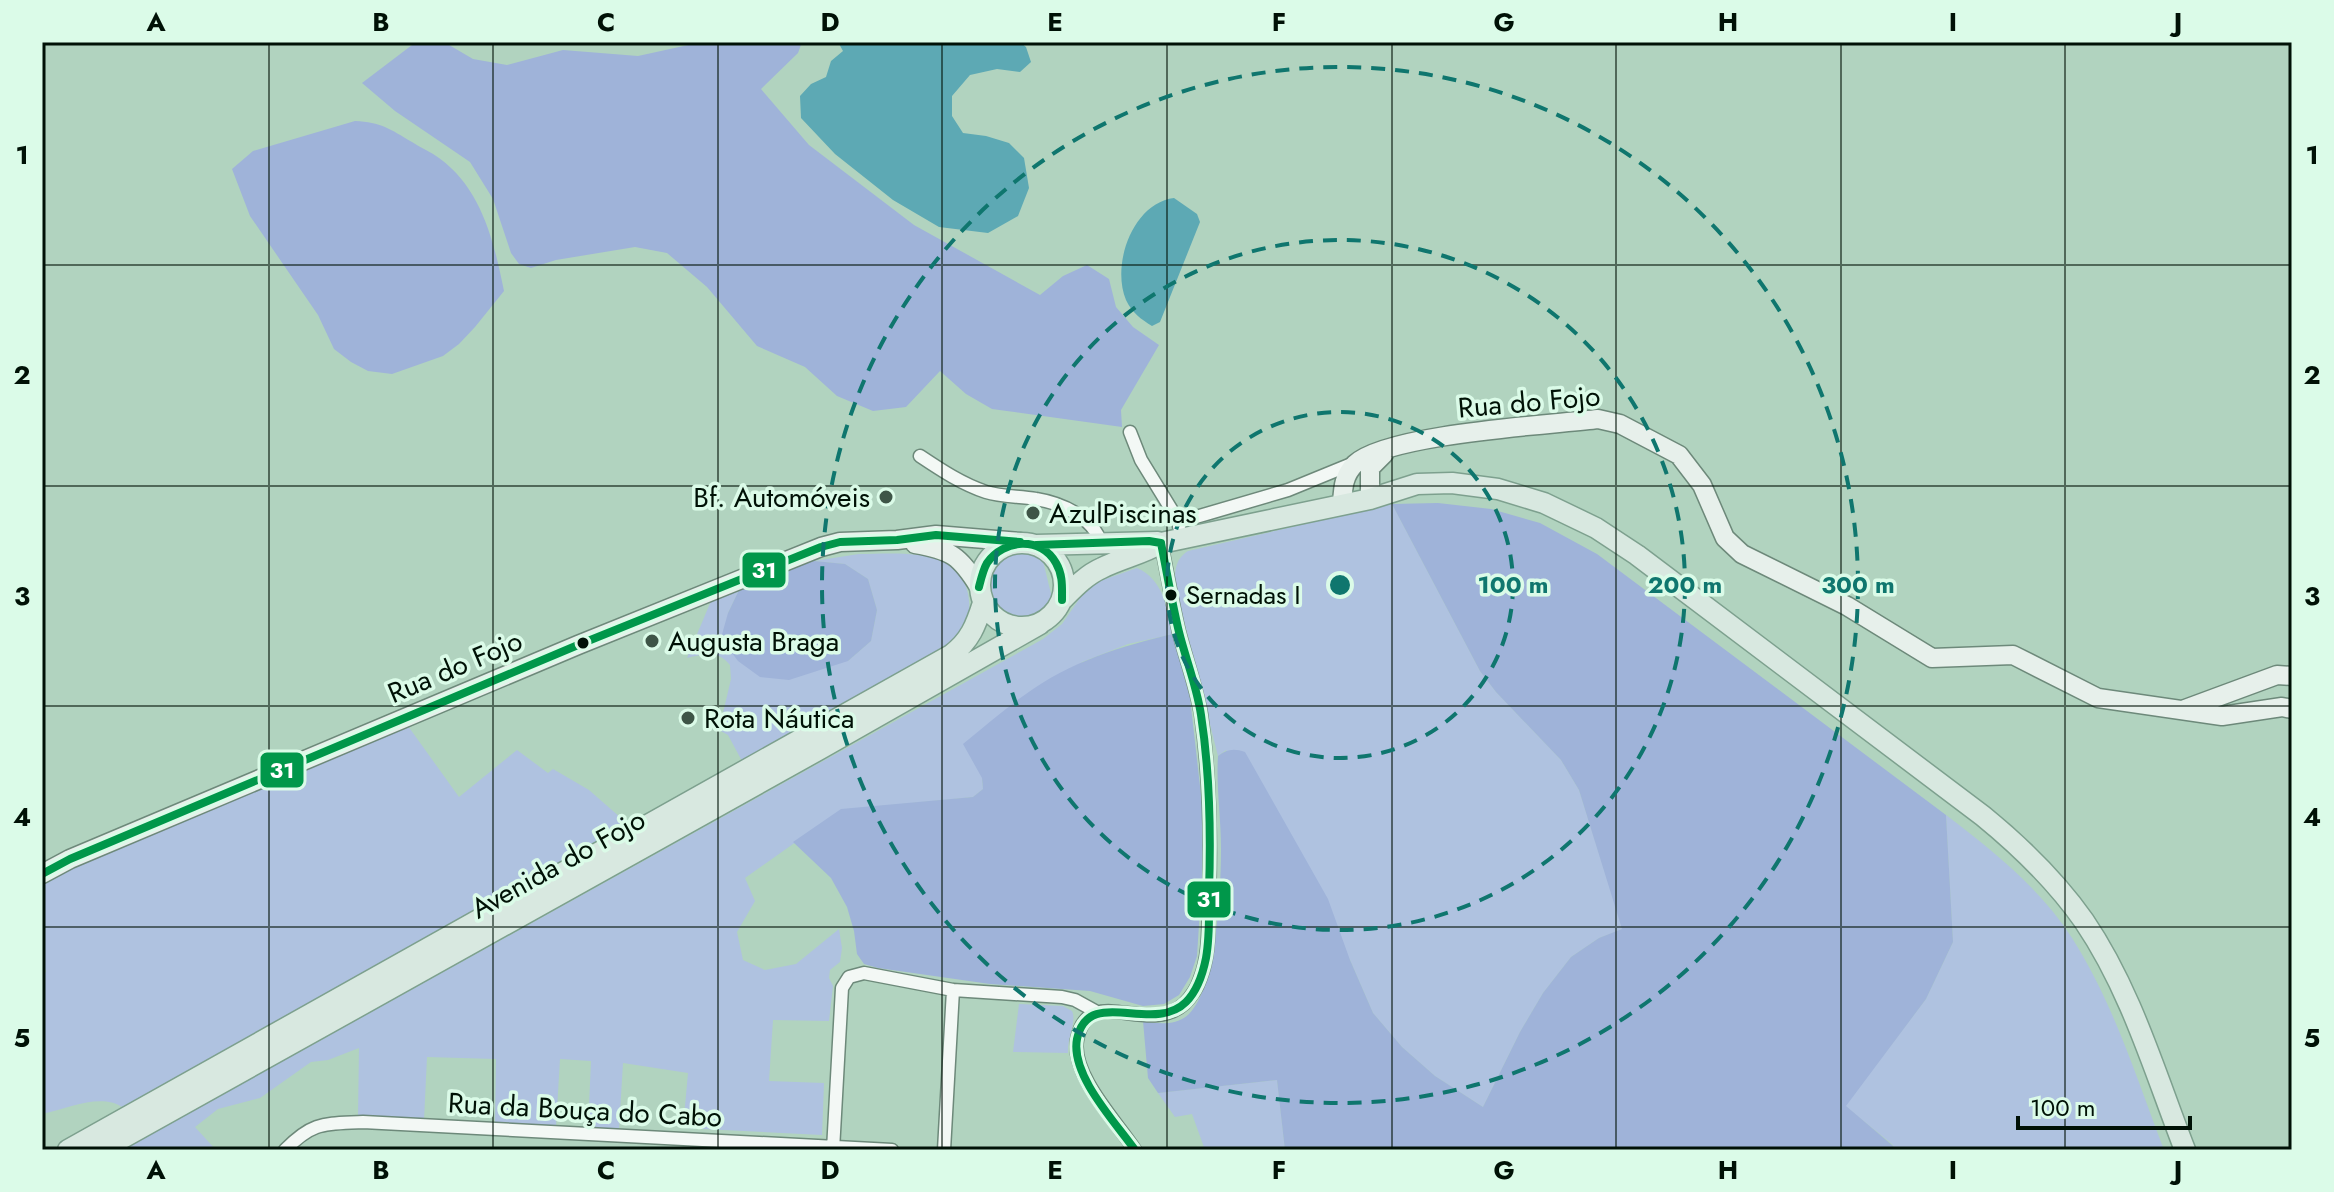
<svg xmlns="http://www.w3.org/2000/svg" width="2334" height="1192" viewBox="0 0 2334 1192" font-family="Jost,sans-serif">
	<rect width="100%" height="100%" fill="#b1d3bf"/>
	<!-- green -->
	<path fill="#afc2e0" d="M1392,504L1480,671L1496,692L1561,760L1579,790L1623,929L1599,938L1571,957L1543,993L1520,1032L1483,1107L1435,1076L1402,1047L1373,1013L1350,960L1226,750L1218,756L1175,585C1175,571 1175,559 1188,551Z
		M1019,552H1031L1042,557L1053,602C1013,656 951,571 1019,552Z
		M859,554C884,554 915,551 940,560C965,568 975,600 966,623C962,633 954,640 946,647L742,761L728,735L719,730L731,679L730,665C718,650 704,654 687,658L711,601L741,586L728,613L848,661L871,641L877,610L868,579L845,564L814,561Z
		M1137,568C1163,579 1168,609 1173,634L1128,644L1082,662L982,778L983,789L973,797L841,810L745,878L755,901L737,932L743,960L765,970L796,964L839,929L842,948L840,962L830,970L829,978L833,986L829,1021L773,1020L769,1081L824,1083L822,1135L683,1128L688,1073L623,1063L619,1129L588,1128L591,1061L560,1059L556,1126L495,1123L496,1059L427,1057L424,1120L358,1116L359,1048L328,1060L311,1062L260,1098L218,1109L195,1127L216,1150H123L1043,639L1062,624L1080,598L1090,588L1100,581Z
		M408,726L459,797L517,750L548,773L553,769L589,790L629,825L122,1107C101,1093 69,1108 46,1113L42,1112V979L46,971L42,964V883L69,869Z
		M1946,815C1993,851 2040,888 2072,938C2113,1002 2137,1079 2164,1150H1896L1892,1144L1845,1106L1926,999L1953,942Z
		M1019,1004L1063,1006L1072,1011C1077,1022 1067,1038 1068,1053L1013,1052Z
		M1277,1080L1285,1150H1205L1192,1114L1175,1117L1158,1093Z"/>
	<!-- forest -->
	<path fill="#9fb3d9" d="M416,42H444L473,59L507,65L563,50L638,56L702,42H802L798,53L761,89L809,145L914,225L1040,295L1063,276L1087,265L1109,279L1116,307L1133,327L1159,345L1121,410L1122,427L992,409L966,394L940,371L906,407L873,411L837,396L805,367L757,346L707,287L667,253L635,247L556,260L531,268L519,264L511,253L493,199L470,162L395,111L362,83Z
		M355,121C381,122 390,129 412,142C421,148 431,152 439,158C482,189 494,242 504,291L475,327L459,344L443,356L392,374L368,371L351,362L334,349L318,315L250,216L232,169L253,151Z
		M1438,503L1491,509L1540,523L1597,554L1946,815L1953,942L1926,999L1846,1106L1892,1145L1896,1150H1285L1277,1080L1158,1093L1148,1078L1143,1021C1159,1024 1176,1026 1189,1014C1217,987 1221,887 1221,848C1221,817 1216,787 1218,756C1227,749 1234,748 1245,752L1328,899L1350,960L1373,1013L1402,1047L1435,1076L1483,1107L1520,1032L1543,993L1571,957L1599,938L1622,929L1579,790L1561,760L1496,692L1480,671L1392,504Z
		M814,561L845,564L868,579L877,610L871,641L848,661L789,680L760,677L738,661L721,638L728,613L741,586L777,571Z
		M1173,634L1190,698L1205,830L1197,956L1190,977L1179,995L1164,1004L1143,1006L1090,991L990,984L878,968L864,964L857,954L854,931L847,907L831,878L793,842L841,809L973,797L983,789L982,778L963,744C984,727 1004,709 1026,694C1070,662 1121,646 1173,634Z"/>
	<!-- water -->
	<path fill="#5da9b4" d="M838,42H1020L1026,47L1031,62L1020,72L997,69L970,75L952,96V116L963,133L986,136L1009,143L1024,158L1029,188L1018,216L988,233L939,227L893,200L835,154L801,118L800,96L811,84L826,77L831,61L843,51Z
		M1174,198L1197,214L1200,222L1160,322L1152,326C1141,319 1132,313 1126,300C1111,264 1133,203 1174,198Z"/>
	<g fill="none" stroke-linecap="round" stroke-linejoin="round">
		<defs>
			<path id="street" d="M1130,432L1141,460L1179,522V527
				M920,456C941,470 962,484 986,492C1002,497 1020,496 1036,499C1061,503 1093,517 1101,543
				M1179,522L1288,490L1354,463
				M285,1150C313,1121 325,1124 363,1122L892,1150
				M833,1150L842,988L849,977L864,973L953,990L1062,997L1075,1000L1095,1011
				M944,1150L953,990
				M1135,1150C1117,1122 1071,1075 1077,1040C1088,981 1147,1037 1184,1004C1191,997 1197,988 1200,979C1210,954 1208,927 1209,901C1211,838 1210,776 1201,714C1196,686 1186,659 1179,632C1172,602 1167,572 1161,543"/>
			<path id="secondary" d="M1370,499V468L1384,454
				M1342,504C1343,489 1343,476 1355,464C1387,434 1548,425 1598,419L1620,424L1679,455L1702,485L1725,538L1742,554L1847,606L1932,658L2013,655L2098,698L2222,716L2282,707L2292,709
				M915,544C951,550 960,556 979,587
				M2185,709L2277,675L2292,676
				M42,874L70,859L578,645L821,547L840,542L897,540L936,535L1020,542"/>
			<path id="primary" d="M980 585a42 42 0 1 1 84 0a42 42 0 1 1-84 0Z
				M1036,545L1158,542
				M1062,600C1074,588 1086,575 1102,568C1122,558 1143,554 1161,543L1370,499L1417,484L1452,483L1498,489L1544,503L1596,528L1637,555L1983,816C2021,847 2056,881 2084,921C2131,990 2155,1073 2185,1150
				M68,1150L951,655C970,641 976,625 983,603
				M101,1150L820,749L1040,624"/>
		</defs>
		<!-- street casing -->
		<use href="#street" stroke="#6d897a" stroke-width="15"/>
		<!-- secondary casing -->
		<use href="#secondary" stroke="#6d897a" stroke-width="21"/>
		<!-- primary casing -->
		<use href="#primary" stroke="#7da08e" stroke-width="23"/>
		<!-- street -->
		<use href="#street" stroke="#f3f8f5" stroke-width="12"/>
		<!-- secondary -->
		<use href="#secondary" stroke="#e7f0eb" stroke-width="18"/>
		<!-- primary -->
		<use href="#primary" stroke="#d8e8e0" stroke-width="20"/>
		<defs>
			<path id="bus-1" d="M1036,545L1149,541L1161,543
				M979,587C981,579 983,570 987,563C1004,539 1041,536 1056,563C1063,575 1062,587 1062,600
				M42,874L70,859L578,645L821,547L840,542L897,540L936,535L1020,542
				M1135,1150C1116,1123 1070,1075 1077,1039C1088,985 1153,1035 1186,1002C1198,990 1203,973 1206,958C1210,936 1209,913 1209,891C1211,832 1210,773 1201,715C1197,687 1186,660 1179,632C1172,603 1167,573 1161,543"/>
		</defs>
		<!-- bus-1 casing -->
		<use href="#bus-1" stroke="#dbfbe8" stroke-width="14"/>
		<!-- bus-1 -->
		<use href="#bus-1" stroke="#00974a" stroke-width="8"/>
	</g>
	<!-- grid -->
	<path fill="none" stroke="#001106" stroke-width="2" stroke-opacity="0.55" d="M269,42V1150M493,42V1150M718,42V1150M942,42V1150M1167,42V1150M1392,42V1150M1616,42V1150M1841,42V1150M2065,42V1150M42,265H2292M42,486H2292M42,706H2292M42,927H2292"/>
	<!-- distance rings -->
	<g fill="none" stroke="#0f766e" stroke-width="4" stroke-dasharray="14 10">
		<circle cx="1340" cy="585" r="173"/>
		<circle cx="1340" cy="585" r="345"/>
		<circle cx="1340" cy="585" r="518"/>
	</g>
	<!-- markers -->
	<g fill="#3e5547" stroke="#dbfbe8" stroke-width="3">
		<circle cx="886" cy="497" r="8"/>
		<circle cx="1033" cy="513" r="8"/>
		<circle cx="652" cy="641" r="8"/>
		<circle cx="688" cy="718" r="8"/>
	</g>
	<g fill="#001106" stroke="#dbfbe8" stroke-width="3">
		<circle cx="1171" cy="595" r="7"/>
		<circle cx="583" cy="643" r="7"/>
	</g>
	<g text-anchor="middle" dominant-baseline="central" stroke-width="7" stroke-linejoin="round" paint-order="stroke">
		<!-- bus labels -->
		<g font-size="26" fill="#001106" stroke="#dbfbe8" text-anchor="start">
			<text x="1186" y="595">Sernadas I</text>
		</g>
		<!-- street labels -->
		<g font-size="28" fill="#001106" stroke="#dbfbe8">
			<text transform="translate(1529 402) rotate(-5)">Rua do Fojo</text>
			<text transform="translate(455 667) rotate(-23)">Rua do Fojo</text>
			<text transform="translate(558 864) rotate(-29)">Avenida do Fojo</text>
			<text transform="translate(585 1110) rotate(3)">Rua da Bouça do Cabo</text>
		</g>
		<!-- poi labels -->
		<g font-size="28" fill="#001106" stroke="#dbfbe8" text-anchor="start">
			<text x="870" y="497" text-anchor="end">Bf. Automóveis</text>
			<text x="1049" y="513">AzulPiscinas</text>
			<text x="668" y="641">Augusta Braga</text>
			<text x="704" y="718">Rota Náutica</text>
		</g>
	</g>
	<circle cx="1340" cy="585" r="12" fill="#0f766e" stroke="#dbfbe8" stroke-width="4"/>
	<g font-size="24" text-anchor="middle" font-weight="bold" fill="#0f766e" stroke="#dbfbe8" stroke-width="7" stroke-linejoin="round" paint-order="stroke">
		<text x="1513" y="593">100 m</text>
		<text x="1685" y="593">200 m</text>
		<text x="1858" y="593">300 m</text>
	</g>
	<g stroke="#dbfbe8" stroke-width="3">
		<rect x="741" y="551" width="46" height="38" rx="8" fill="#00974a"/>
		<rect x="259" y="751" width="46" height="38" rx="8" fill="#00974a"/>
		<rect x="1186" y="880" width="46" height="39" rx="8" fill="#00974a"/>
	</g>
	<g font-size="22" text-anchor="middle" font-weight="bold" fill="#fff">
		<text x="764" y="578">31</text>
		<text x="282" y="778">31</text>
		<text x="1209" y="907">31</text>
	</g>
	<!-- border -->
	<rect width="2334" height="1192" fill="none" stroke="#dbfbe8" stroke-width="88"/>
	<!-- scale -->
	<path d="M2018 1116v12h172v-12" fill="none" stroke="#001106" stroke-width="4"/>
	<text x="2030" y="1116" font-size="24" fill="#001106" stroke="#dbfbe8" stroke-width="6" paint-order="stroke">100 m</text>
	<rect x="44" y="44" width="2246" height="1104" fill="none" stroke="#001106" stroke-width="3"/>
	<g font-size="26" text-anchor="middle" font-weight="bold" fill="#001106">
		<text x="156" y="31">A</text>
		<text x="381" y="31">B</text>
		<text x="606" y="31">C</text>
		<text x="830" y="31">D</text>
		<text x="1055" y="31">E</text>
		<text x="1279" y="31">F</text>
		<text x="1504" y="31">G</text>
		<text x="1728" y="31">H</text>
		<text x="1953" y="31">I</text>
		<text x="2178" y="31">J</text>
		<text x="22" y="164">1</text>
		<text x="2312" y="164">1</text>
		<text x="22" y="384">2</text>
		<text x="2312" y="384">2</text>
		<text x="22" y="605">3</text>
		<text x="2312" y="605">3</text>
		<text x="22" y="826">4</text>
		<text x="2312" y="826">4</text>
		<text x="22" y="1047">5</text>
		<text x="2312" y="1047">5</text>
		<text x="156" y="1179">A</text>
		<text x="381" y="1179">B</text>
		<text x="606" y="1179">C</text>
		<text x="830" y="1179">D</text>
		<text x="1055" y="1179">E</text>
		<text x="1279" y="1179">F</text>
		<text x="1504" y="1179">G</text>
		<text x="1728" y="1179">H</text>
		<text x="1953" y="1179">I</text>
		<text x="2178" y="1179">J</text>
	</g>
</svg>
